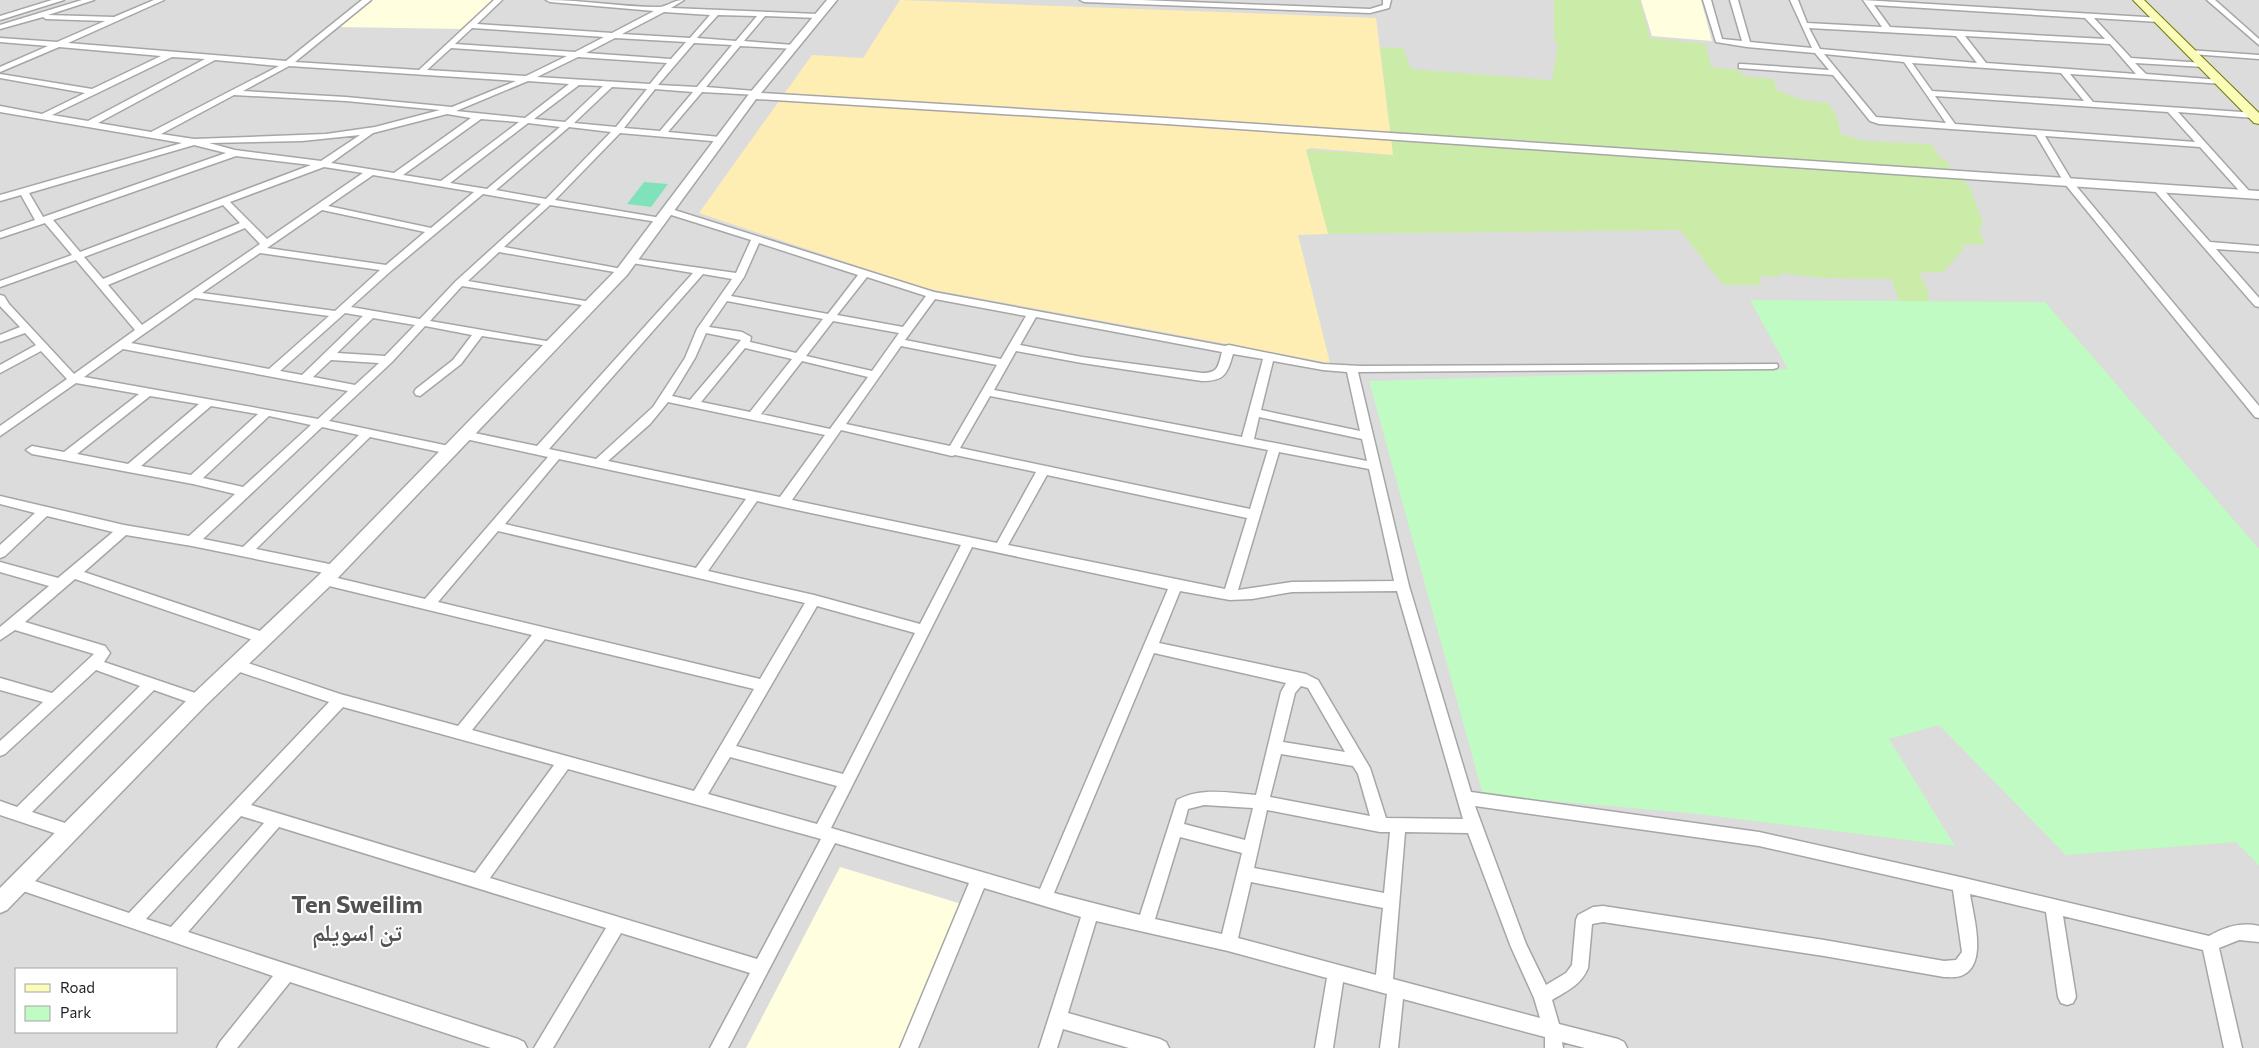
<svg xmlns="http://www.w3.org/2000/svg" width="2259" height="1048" viewBox="0 0 2259 1048" font-family="Commissioner,'Noto Naskh Arabic',sans-serif">
	<rect width="100%" height="100%" fill="#f0ece5"/>
	<!-- residential -->
	<path fill="#dddcdc" fill-rule="evenodd" d="M0,0H2259V1048H0ZM16,969H176V1032H16Z"/>
	<!-- education -->
	<path fill="#fffedf" d="M371,0H493L461,29L339,27Z
		M1641,0H1701L1712,41L1652,36Z
		M840,867L965,905L903,1048H746Z"/>
	<!-- grass -->
	<path fill="#cbeca9" d="M1554,0H1640L1650,38L1706,44L1711,67L1741,71L1742,76L1773,79L1777,90L1802,100L1828,103L1837,116L1840,134L1865,141L1931,144L1941,159L1946,160L1951,169L1970,187L1983,223L1979,231L1985,244L1961,245L1964,249L1943,272L1919,273L1929,292L1928,301L2045,302L2259,549V865L2236,842L2066,855L1750,300L1901,301L1898,298L1891,279L1822,278L1781,273L1779,277L1760,276L1761,285H1723L1680,230L1328,234L1306,150L1393,155L1380,47L1403,48L1411,69L1552,80L1558,44L1554,40Z"/>
	<!-- sand -->
	<path fill="#ffeeb4" d="M900,0L1376,18L1393,155L1311,148L1306,150L1328,234L1298,235L1330,363L924,288L699,213L812,55L863,58Z"/>
	<!-- park -->
	<path fill="#c0fbc4" d="M1750,300L2045,302L2259,549V865L2236,842L2066,855L1939,725L1889,739L1955,846L1689,813L1483,795L1369,381L1788,369Z"/>
	<!-- pitch -->
	<path fill="#80e2ba" d="M644,182L668,184L651,207L627,204Z"/>
	<g fill="none" stroke-linecap="round" stroke-linejoin="round">
		<defs>
			<path id="minor" d="M52,0H64L0,20V16Z
				M82,0H94L48,15L114,17L154,0H164L68,43L286,61L362,0H371L295,62L419,70L494,0H502L477,24L612,33L654,11L550,2L546,0C584,0 621,7 658,7C667,7 673,0 684,0L671,8L818,14L822,16L818,18L765,16L744,41L793,45H796V49L740,46L706,87L755,91H758V95L702,92L668,132L720,137L723,138V142L620,133L555,200L661,218L666,221L664,223L550,205L504,247L622,269L626,270V274L499,252L468,281L591,302L596,305L595,307L462,286L430,321L552,342L556,343L557,345L556,347L482,336L461,364L420,396L416,395L414,392L416,389L453,360L472,335L425,326L392,362L329,421L449,446L455,450L449,454L370,437L256,549L334,565L339,567L340,570L339,573L334,575L192,546L126,535L84,572L269,634L271,638L269,642L264,643L259,642L75,579L25,622L105,646L110,653L104,662L204,696L206,700L204,704L199,706L154,690L32,812L74,826L77,831L74,836L69,838L0,815V801L17,807L140,686L96,670L5,754L0,756V741L43,702L0,690V678L52,693L94,654L15,630L0,640V627L49,586L0,572V562L58,578L113,532L47,516L5,556L0,558V545L35,513L0,504V496L124,525L189,536L235,494L193,484L32,454L26,450L32,446L64,452L139,394L76,383L0,436V426L67,379L41,351L0,373V365L36,345L25,333L0,342V335L20,327L0,306V295L4,296L9,304L74,374L135,330L76,260L0,287V281L72,255L45,223L0,238V232L35,220L21,195L0,201V195L182,143L0,112V106L42,114L85,93L0,78V74L92,89L161,56L59,47L0,72V67L48,46L0,42V38L57,42L105,21L46,19L43,17L0,29V25ZM664,12L710,15L690,38L622,34ZM718,15L757,16L736,41L697,38ZM472,28L604,37L575,52L455,44ZM615,38L686,42L671,59L586,53ZM694,43L732,45L697,87L658,85ZM451,48L567,56L526,76L427,70ZM172,57L205,59L88,121L52,115ZM578,57L667,63L650,84L537,77ZM215,60L279,66L151,132L98,123ZM289,66L516,81L452,107L346,97L243,91ZM528,81L569,84L525,118L456,111ZM579,85L603,86L565,122L534,119ZM612,87L647,89L616,127L574,123ZM655,89L693,92L660,131L624,128ZM234,95L346,101L440,110L375,127L326,134L194,139L161,134ZM447,114L471,118L394,173L331,163L373,133ZM481,119L519,122L441,181L403,175ZM528,123L560,127L487,189L450,183ZM569,127L611,132L546,199L496,190ZM360,135L321,161L235,150L209,143L302,141ZM194,145L226,153L43,217L29,193ZM236,156L311,165L80,252L53,220ZM324,167L363,173L267,239L230,202ZM373,175L474,192L431,228L328,206ZM483,194L541,204L456,281L420,319L351,307L392,270ZM223,205L240,223L103,279L84,257ZM322,210L425,232L386,265L267,248ZM245,228L260,244L142,325L108,285ZM260,253L380,270L335,311L202,293ZM195,298L329,316L269,369L131,343ZM345,313L363,316L302,375L280,371ZM373,318L415,325L385,356L337,353ZM123,349L348,391L318,419L84,377ZM331,360L379,363L355,385L313,377ZM150,396L199,404L128,464L77,454ZM211,406L258,414L191,475L141,466ZM269,416L311,425L243,487L203,478ZM322,427L359,435L243,547L203,539Z
				M1080,0H1141L1370,9L1383,5V0H1391L1389,8L1370,13L1084,2Z
				M1703,0H1711L1722,39L1742,41L1730,0H1738L1750,42L1812,48L1790,0H1798L1807,23L1882,27L1863,0L2162,18V22H2159L2094,18L2131,58L2204,63L2208,65L2204,67L2135,63L2146,74L2221,80H2224V84L2070,74L2093,102L2257,113L2258,115L2254,118L2178,112L2250,192V196H2244L2200,147L2045,136L2072,181L2259,406V418L2255,417L2065,184L2036,135L1879,124L1870,121L1833,75L1739,68V64H1742L1829,70L1815,53L1747,47L1716,42ZM1874,5L2085,18L2105,39L1890,27ZM1809,28L1956,36L1977,63L1820,49ZM1965,36L2110,44L2136,74L1986,63ZM1824,54L1904,62L1946,123L1876,117ZM1912,63L2061,73L2084,101L1932,91ZM1935,96L2168,112L2195,142L1955,124Z
				M2207,0H2215L2259,39V45Z
				M2188,50L2259,55V59L2191,54H2188Z
				M2157,185L2160,186L2210,242L2259,246V252L2216,249L2259,298V307L2255,306L2154,190V186Z
				M668,208L934,292L1225,346L1229,345L1323,364L1361,366L1777,364L1778,366L1777,368L1773,369L1358,372L1409,586L1471,792L1759,832L1960,877L2209,936C2225,927 2240,922 2259,926V942L2239,940L2219,948L2242,1048H2224L2203,950L2063,916L2076,997L2073,1003L2067,1005L2061,1003L2058,997L2046,912L1970,894C1973,915 1988,963 1963,975C1958,978 1950,977 1944,977L1824,956L1603,922L1592,924L1588,968C1581,985 1567,991 1552,1000L1559,1024L1618,1039L1624,1042L1627,1048H1585L1562,1042L1563,1048H1545V1037L1403,999L1398,1048H1380L1387,994L1343,982L1333,1048H1315L1327,978L1228,951L1096,921L1068,1013L1160,1039L1166,1042L1169,1048H1129L1063,1029L1057,1048H1039L1081,917L984,888L918,1048H900L969,883L835,843L728,1048H710L750,973L621,933L553,1048H534L606,928L279,827L188,932L518,1039L524,1042L527,1048H491L290,982L237,1048H217L220,1042L273,976L20,890L14,888L12,883L14,878L20,876L129,913L329,702L231,669L229,665L231,661L236,659L340,694L458,726L532,635L325,585L320,583L318,580L320,577L325,575L425,599L548,457L461,438L459,435L461,432L465,431L537,446L693,273L632,263L627,260L629,258L736,273L751,240L665,213V209ZM759,243L858,275L828,314L731,296L744,277ZM703,274L732,279L697,329L685,358L653,407L596,459L549,449ZM867,277L926,296L903,327L837,315ZM935,299L1026,316L1001,359L905,340ZM727,301L823,319L796,353L750,342L751,337L742,332L709,327ZM1036,317L1222,352C1218,366 1219,373 1202,373L1082,357L1020,345ZM833,321L899,333L872,371L806,356ZM706,333L741,340L690,400L672,396L695,358ZM901,346L997,365L950,446L846,424ZM745,348L792,359L750,412L701,402ZM1016,351L1082,363L1202,381C1225,381 1227,374 1233,354L1263,359L1242,437L994,390ZM802,361L868,377L830,429L761,414ZM1273,361L1323,370L1347,372L1360,431L1261,410ZM990,396L1268,450L1250,509L960,448ZM668,402L825,435L780,497L608,461L650,424ZM1259,417L1362,439L1367,461L1254,439ZM841,430L952,456L955,455L1036,472L997,543L792,500ZM1279,452L1369,469L1394,581L1292,582L1238,590ZM559,459L746,499L696,568L505,524ZM1047,475L1247,518L1225,589L1008,545ZM757,501L783,507L961,545L920,624L814,595L708,571ZM498,531L805,603L760,679L438,602ZM972,547L1168,589L1040,889L831,828ZM1180,591L1230,600L1252,599L1292,592L1397,591L1463,819L1386,818L1370,768L1318,680L1306,674L1159,643ZM817,606L915,633L843,774L736,746ZM545,639L754,689L694,791L472,730ZM1154,653L1286,683L1281,692L1256,795C1229,793 1201,787 1177,800L1140,915L1054,893ZM1301,686L1308,688L1345,752L1283,742L1295,693ZM343,707L554,765L475,873L251,805ZM1281,754L1353,766L1358,774L1370,816L1270,797ZM730,757L837,786L817,824L708,794ZM568,769L821,839L757,959L490,878ZM1204,805L1253,808L1245,840L1184,824L1188,809ZM1475,806L1759,846L1953,890L1962,952L1956,960L1944,961L1824,940L1603,906L1593,907L1578,915L1576,920L1572,965L1566,973L1546,985L1526,944ZM1267,810L1380,832H1390L1384,893L1254,868ZM241,816L264,823L171,927L146,919ZM1405,832L1468,833L1511,947L1534,998L1540,1018L1393,979ZM1180,837L1242,853L1222,934L1155,919ZM1251,882L1383,908L1376,975L1238,938Z"/>
			<path id="tertiary" d="M827,0H837L761,93L1166,118L2259,191V199L1166,124L756,99L627,275L331,585L206,705L7,910L0,913V888L192,695L319,575L617,269L749,94Z"/>
			<path id="secondary" d="M2133,0H2144L2259,113V124L2254,123Z"/>
		</defs>
		<!-- minor casing -->
		<use href="#minor" stroke="#a6a6a6" stroke-width="3"/>
		<!-- tertiary casing -->
		<use href="#tertiary" stroke="#a6a6a6" stroke-width="3"/>
		<!-- secondary casing -->
		<use href="#secondary" stroke="#707b01" stroke-width="2"/>
		<!-- minor -->
		<use href="#minor" fill="#fff" fill-rule="evenodd"/>
		<!-- tertiary -->
		<use href="#tertiary" fill="#fff" fill-rule="evenodd"/>
		<!-- secondary -->
		<use href="#secondary" fill="#fafcb7" fill-rule="evenodd"/>
	</g>
	<g text-anchor="middle" dominant-baseline="central" stroke-width="4" stroke-linejoin="round" paint-order="stroke">
		<!-- near-district labels -->
		<g font-size="24" font-weight="bold" fill="#525252" stroke="#fff">
			<text x="357" y="903">Ten Sweilim<tspan x="357" dy="28">تن اسويلم</tspan></text>
		</g>
	</g>
	<!-- legend -->
	<rect x="15" y="968" width="162" height="65" fill="#ffffff" stroke="#a5a5a5"/>
	<rect x="25" y="984" width="25" height="8" fill="#fafcb7" stroke="#a5a5a5"/>
	<text x="60" y="993" font-size="15" fill="#1f1f1f">Road</text>
	<rect x="25" y="1006" width="25" height="15" fill="#c0fbc4" stroke="#a5a5a5"/>
	<text x="60" y="1018" font-size="15" fill="#1f1f1f">Park</text>
</svg>
